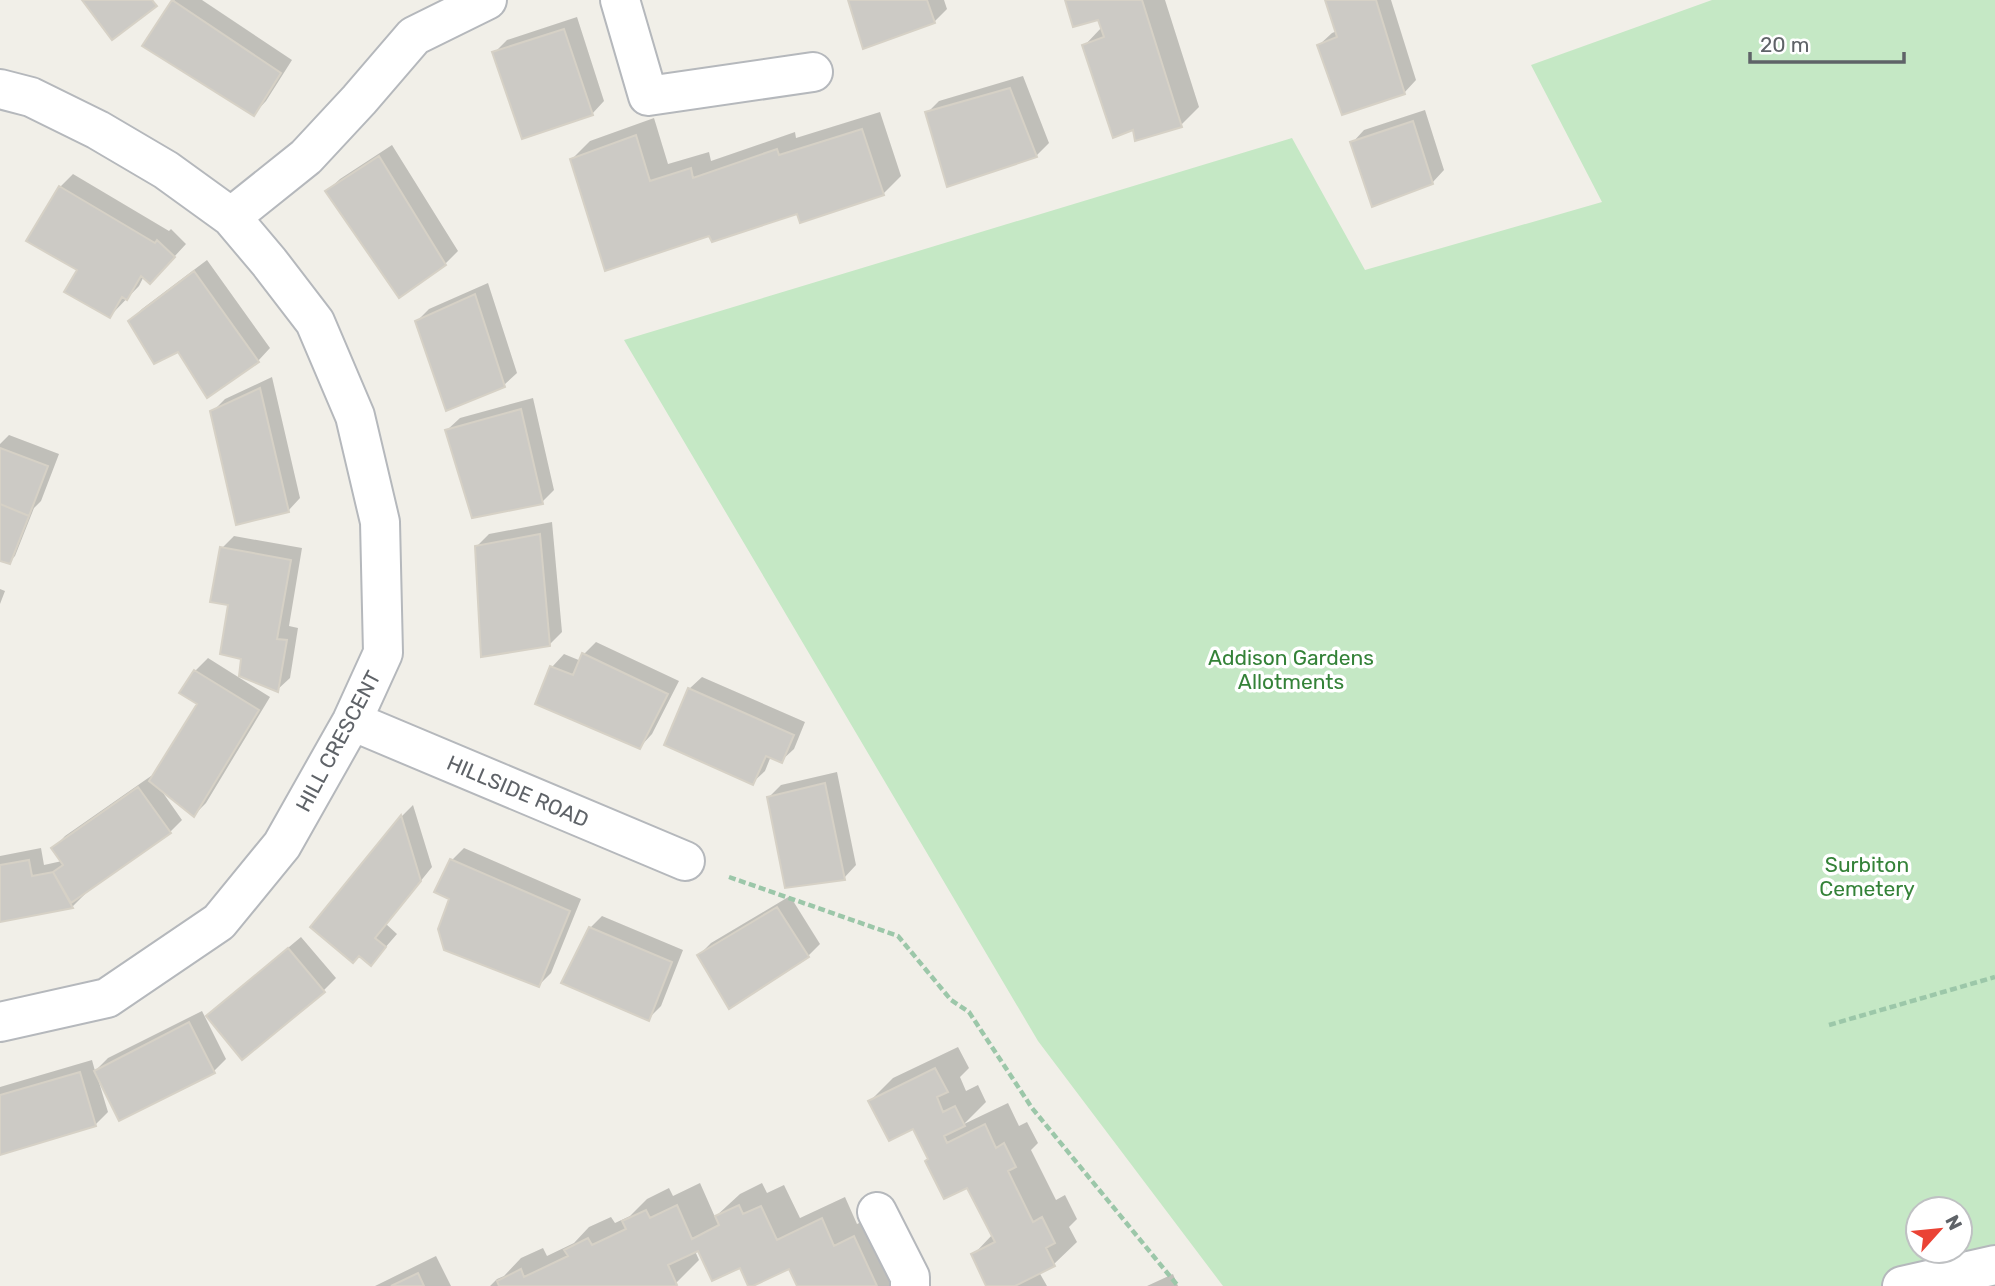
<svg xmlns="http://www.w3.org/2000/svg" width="1995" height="1286" viewBox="0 0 1995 1286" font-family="Rubik,sans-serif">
	<rect width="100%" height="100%" fill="#f1efe8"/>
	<!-- green -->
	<path fill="#c5e8c5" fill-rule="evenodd" d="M1712,0H1995V1286H1223L1038,1041L624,340L1292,138L1365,270L1602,202L1531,65ZM1918,1209H1960V1251H1918Z"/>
	<!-- shadow -->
	<path fill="#0003" d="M175,0H202L292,60L266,101L254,114L173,1Z
		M850,0H944L947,9L934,22Z
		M1067,0H1165L1199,107L1181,125L1134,128L1084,46L1102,27L1099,17Z
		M1327,0H1391L1416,80L1404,93L1319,45L1332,33L1337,31Z
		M577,17L604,101L592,114L494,53L507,40Z
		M1023,76L1049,143L1036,156L927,113L939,101Z
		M1425,110L1444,170L1432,183L1352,143L1364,130Z
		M880,112L901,176L883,194L798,212L710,234L572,159L590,141L654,118L668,164L709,152L711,161L795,132L796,138Z
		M392,145L458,251L445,264L327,191L340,179Z
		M73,174L169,231L171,229L186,244L163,269L144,276L139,286L110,316L79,270L60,187Z
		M207,260L270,348L258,361L207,396L179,349L130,321L142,309Z
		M488,283L517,373L504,385L417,321L429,309Z
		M272,377L300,498L288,511L212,412L225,399Z
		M533,398L554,490L542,502L447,430L460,418Z
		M9,435L59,454L41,501L34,508L15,556L9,562L0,559V444Z
		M552,522L562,632L549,645L477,546L489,534Z
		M234,536L302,548L289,626L298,628L290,678L277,690L243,657L230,604L222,548Z
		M0,589L5,591L0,604Z
		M596,642L679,681L652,734L640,747L552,667L564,654L581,661L584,654Z
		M208,658L270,697L206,803L194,815L161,790L182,820L170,832L83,892L85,894L72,907L0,921V856L41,848L44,865L62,861L53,849L65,836L151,776L153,778L199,703L181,692L195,671Z
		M702,677L805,722L794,749L781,761L771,756L765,771L752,783L689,689Z
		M837,772L856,865L844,878L769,797L781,785Z
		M413,805L432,867L386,924L397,934L371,964L360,954L312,927L402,816Z
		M464,848L581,899L551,973L539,985L452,899V860Z
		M790,896L820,944L808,956L699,955L711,943Z
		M602,916L683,950L661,1006L648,1019L590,928Z
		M301,937L336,978L323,991L208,1016L221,1004Z
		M202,1011L226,1059L214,1071L99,1078L98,1079L108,1112L95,1125L0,1153V1087L92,1060L95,1071L108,1058Z
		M958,1047L969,1068L960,1077L966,1091L978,1085L986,1102L964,1124L1008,1103L1019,1126L1027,1122L1038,1143L1031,1150L1056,1200L1065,1195L1077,1219L1069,1227L1077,1242L1054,1264L1039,1272L1047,1286H988L973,1255L993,1234L968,1185L930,1158L914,1127L870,1101L893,1078Z
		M700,1183L715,1217L740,1194L762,1183L767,1193L784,1185L800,1218L845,1197L857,1224L877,1215L910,1286H799L790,1267L741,1266L699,1249L695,1251L699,1260L676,1283L671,1286H490L497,1279L504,1276L521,1258L543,1248L547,1256L574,1243L589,1227L611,1217L615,1223L630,1216L647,1199L669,1188L673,1196Z
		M436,1256L451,1286H375Z
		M1173,1274L1178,1286H1147Z"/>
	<!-- building -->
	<path fill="#cccac5" stroke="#d6d1c6" stroke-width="2" d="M82,0H152L157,6L112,40Z
		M172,0L281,73L254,116L142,46Z
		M848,0H927L935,23L863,49Z
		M1065,0H1142L1182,127L1135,141L1133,130L1113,138L1082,45L1104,37L1098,20L1073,27Z
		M1325,0H1376L1405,94L1342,115L1317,45L1337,37Z
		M564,29L593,115L522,139L492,52Z
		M1010,88L1037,157L947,187L925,112Z
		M1413,121L1433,184L1372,207L1350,142Z
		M862,129L884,195L800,223L797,214L712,242L709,236L605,271L570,159L636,135L650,181L691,168L693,178L777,149L779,155Z
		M379,156L446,265L399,298L325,191Z
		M59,186L155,243L157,240L175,257L150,284L141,276L127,300L122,297L110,318L64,292L77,270L26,241Z
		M194,271L259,362L207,398L178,352L154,364L128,321Z
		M475,294L505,387L446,411L415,321Z
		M260,388L289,512L236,525L210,411Z
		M521,409L543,504L472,518L445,430Z
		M0,448L48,466L29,516L0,504Z
		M0,504L29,516L10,564L0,561Z
		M540,534L550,646L481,657L475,546Z
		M220,547L291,560L277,639L287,640L278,692L239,676L241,659L220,654L228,605L210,602Z
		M582,653L668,694L640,749L535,704L550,666L573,675Z
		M194,670L259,710L194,817L149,781L197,704L179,693Z
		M688,688L794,735L782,763L766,756L753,785L664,745Z
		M825,783L845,880L785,888L767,797Z
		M138,787L171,833L71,903L53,872L63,865L51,848Z
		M401,815L421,881L375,938L386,947L371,966L359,956L353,963L310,927Z
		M450,859L570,911L539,987L444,950L438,929L449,899L434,892Z
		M29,860L32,876L53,872L73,908L0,922V865Z
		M777,907L809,957L729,1009L697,955Z
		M589,927L672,962L649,1021L561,983Z
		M288,948L325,992L242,1060L206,1016Z
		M189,1022L215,1073L119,1121L94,1071Z
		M935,1068L948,1092L937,1097L943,1112L955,1106L965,1126L944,1136L947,1143L985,1124L996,1148L1004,1143L1016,1167L1008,1171L1033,1222L1042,1217L1055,1243L1046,1248L1055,1266L1015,1286H986L971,1254L995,1242L967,1188L944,1199L925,1161L928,1159L913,1129L889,1141L868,1101Z
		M80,1072L96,1126L0,1155V1095Z
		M677,1205L692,1239L719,1225L715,1216L739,1205L743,1214L761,1206L777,1240L822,1218L834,1246L854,1236L877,1286H797L789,1269L753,1286H748L740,1268L712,1281L698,1251L668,1265L677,1285L675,1286H499L497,1281L521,1269L524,1277L568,1256L564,1250L588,1238L592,1245L626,1229L622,1221L646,1210L650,1218Z
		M418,1273L424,1286H391Z"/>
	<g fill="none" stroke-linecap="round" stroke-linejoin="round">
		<defs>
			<path id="minor" d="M620,0L648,96L813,72
				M0,89L31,97L98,130L166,170L231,217L269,262L315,322L355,416L380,522L383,653L352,721L282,845L219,922L107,998L0,1022
				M231,217L306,157L359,100L414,36L487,0
				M352,721L685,861
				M877,1212L910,1277V1286
				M1902,1286L1995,1265"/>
		</defs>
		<!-- minor casing -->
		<use href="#minor" stroke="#b5b8bc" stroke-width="42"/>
		<!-- path -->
		<path stroke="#9cc7a9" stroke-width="4.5" stroke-dasharray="7 3.5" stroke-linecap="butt" d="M729,877L898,936L951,1000L969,1012L1032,1108L1178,1286
			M1829,1025L1995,977"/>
		<!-- minor -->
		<use href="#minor" stroke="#fff" stroke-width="38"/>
	</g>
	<g text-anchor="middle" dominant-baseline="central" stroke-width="7" stroke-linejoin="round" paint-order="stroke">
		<!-- park labels -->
		<g font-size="21" fill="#348238" stroke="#fff">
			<text x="1291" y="657">Addison Gardens<tspan x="1291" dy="24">Allotments</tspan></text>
			<text x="1867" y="864">Surbiton<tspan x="1867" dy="24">Cemetery</tspan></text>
		</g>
		<!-- street labels -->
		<g font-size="21" fill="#5f6368" stroke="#fff">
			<text transform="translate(338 741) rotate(-62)">HILL CRESCENT</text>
			<text transform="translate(518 791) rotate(23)">HILLSIDE ROAD</text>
		</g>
	</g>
	<!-- north arrow -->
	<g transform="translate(1939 1230) rotate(63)"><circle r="33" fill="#ffffff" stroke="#bfc1c3" stroke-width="2"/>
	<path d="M0-5L12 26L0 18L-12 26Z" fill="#ea4335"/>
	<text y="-10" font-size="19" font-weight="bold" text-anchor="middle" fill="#5f6368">N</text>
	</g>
	<!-- scale -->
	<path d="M1750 52v10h154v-10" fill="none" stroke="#5f6368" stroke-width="3.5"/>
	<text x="1760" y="52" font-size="21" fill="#5f6368" stroke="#ffffff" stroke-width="5" paint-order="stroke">20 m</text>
</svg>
